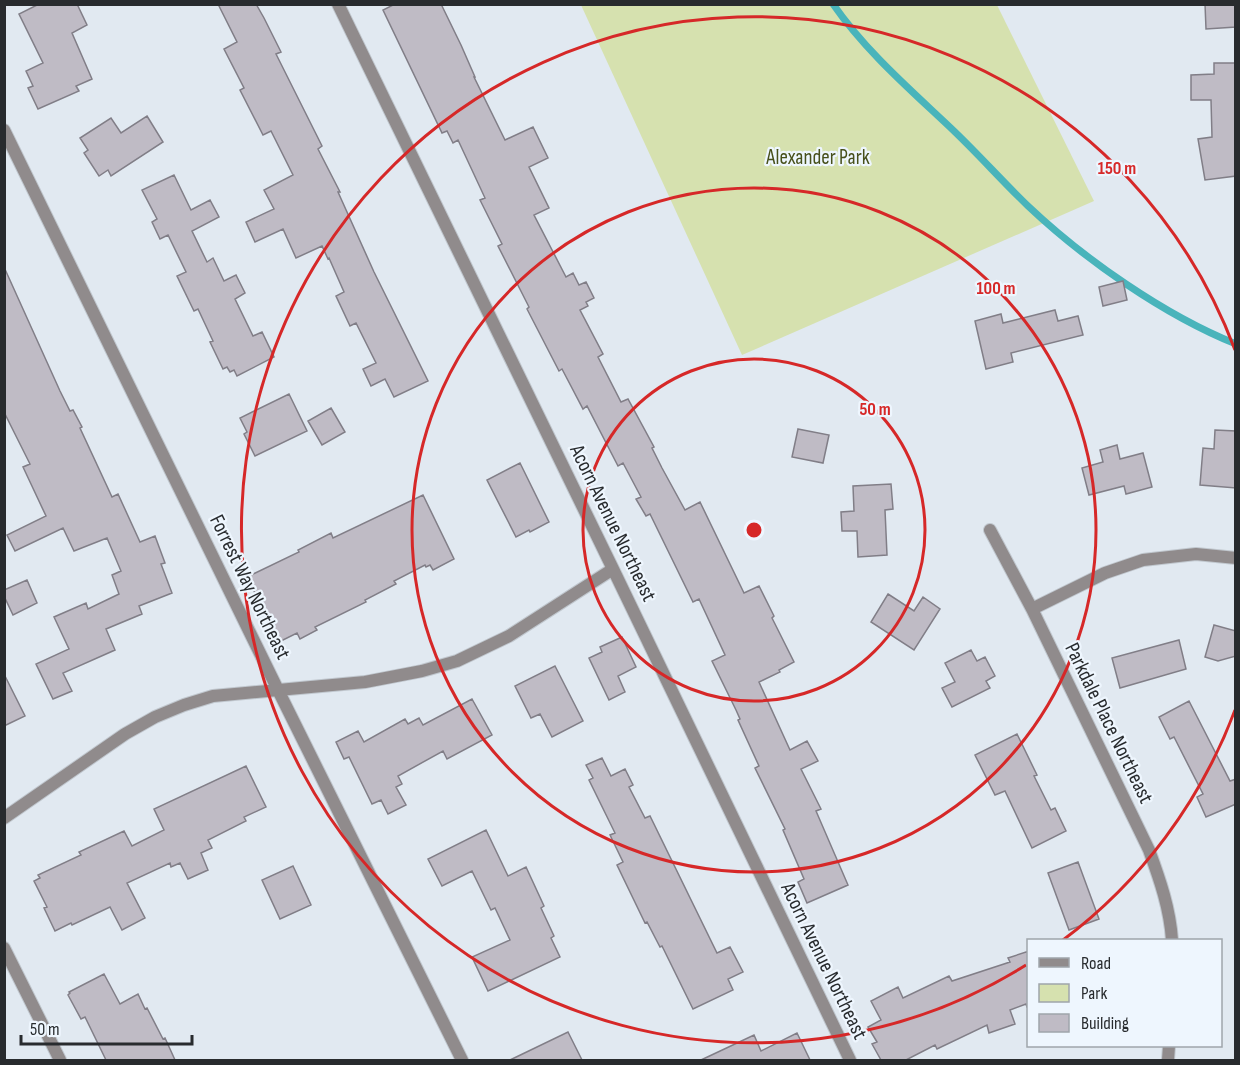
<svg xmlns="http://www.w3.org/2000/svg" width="1240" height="1065" viewBox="0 0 1240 1065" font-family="'Sofia Sans Condensed',sans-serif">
	<rect width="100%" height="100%" fill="#e1e9f1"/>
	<!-- green -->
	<path fill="#d6e1af" d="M581,5H997L1094,201L742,355Z"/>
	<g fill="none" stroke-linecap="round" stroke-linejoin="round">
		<!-- stream -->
		<path stroke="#49b4bb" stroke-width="7" d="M833,4C867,53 912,91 955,132C980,156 1003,182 1028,206C1084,259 1164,315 1236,344"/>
	</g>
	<!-- building -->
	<path fill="#bfbbc5" stroke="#817e87" stroke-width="1.5" d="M39,4H77L87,25L72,33L92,79L76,86L79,91L38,109L28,88L33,86L26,71L43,63L19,14Z
		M218,4H256L264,18L281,52L276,54L322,146L318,149L340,192H338L374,272L428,381L394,397L385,379L371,386L363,369L376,363L356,323L350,326L336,296L344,292L329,258L328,259L322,246L296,258L283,229L255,242L246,222L274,209L264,190L293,175L271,131L263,135L240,90L244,88L224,49L237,42Z
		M395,4H441L461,45L475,77H474L505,140L533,127L548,158L529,167L549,208L534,215L566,277L573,273L579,285L586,282L594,298L586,302L588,306L580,310L603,354L598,357L621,402L628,399L654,447L652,448L662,468L685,510L700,502L744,593L759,586L774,616L772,618L794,662L779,670L780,672L759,682L790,750L807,741L818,761L801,769L821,809L816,811L848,885L807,903L798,882L804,879L783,830L785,829L755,768L759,766L738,720L740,719L736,710L712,661L725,655L699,599L693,602L650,514L646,516L636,499L641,497L623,463L618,466L587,406L583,409L562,369L559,371L527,309L529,307L498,246L502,244L480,200L485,198L458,140L453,143L447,131L442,133L383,10Z
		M1205,4H1236V27L1206,29Z
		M1214,63H1236V176L1205,180L1198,139L1212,137L1211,100H1191V75L1214,74Z
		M147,116L163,142L111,176L108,170L99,176L84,153L88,150L80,138L111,118L121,133Z
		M174,175L191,210L210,200L219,217L192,231L207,262L213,258L224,281L236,275L245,293L235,299L253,336L262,332L274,357L237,376L234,370L230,372L227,367L223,369L210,342L213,341L198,309L194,311L177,276L186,272L168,235L160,239L152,222L157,219L142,190Z
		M4,267L60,391L70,411L73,410L82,427L80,428L112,497L118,494L140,542L155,536L165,563L161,564L172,593L139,606L142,614L106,629L115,650L63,673L72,691L53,699L36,664L69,649L54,617L86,603L88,609L119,594L112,575L121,571L107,538L74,551L63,528L15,551L7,535L46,516L23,467L30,464L4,412Z
		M1123,281L1127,300L1103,306L1099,287Z
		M1055,310L1058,321L1078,316L1083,335L1011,353L1013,362L986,369L975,321L1001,314L1003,323Z
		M289,394L307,431L255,456L244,434L247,432L240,418Z
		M331,408L345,432L322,445L308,421Z
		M798,429L829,435L823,463L792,457Z
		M1215,430L1236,431V488L1200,485L1203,448L1214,449Z
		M1117,445L1120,459L1143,453L1152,487L1126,494L1124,486L1089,495L1082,468L1103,462L1100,450Z
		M520,463L549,522L530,532L529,530L516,537L487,480Z
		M891,484L893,509L885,510L887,555L858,557L857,531H842L841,512L854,511L853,486Z
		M423,495L454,559L433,570L430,565L426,567L425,565L394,581L396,584L365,600L366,602L315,627L317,630L300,639L297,633L279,642L247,577L299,552L298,550L331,533L333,538Z
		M27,580L37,603L13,615L4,596V590Z
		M888,594L914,611L923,597L940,609L914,650L871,622Z
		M1214,625L1236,631V656L1218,661L1205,657Z
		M622,637L636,667L618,676L625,692L609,700L589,658L602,652L600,647Z
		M1179,640L1186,669L1120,688L1112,658Z
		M971,650L977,661L985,657L995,676L986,681L990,688L952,707L942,688L955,682L945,663Z
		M555,666L583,721L552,737L540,714L531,718L515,686Z
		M4,674L25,716L4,726Z
		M472,699L492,735L447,759L443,751L398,776L402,784L396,787L406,805L388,814L381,800L372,804L349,757L344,759L336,742L358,731L364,742L405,719L408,724L419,718L423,725Z
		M1189,701L1230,781L1236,779V804L1206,817L1197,797L1203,794L1174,737L1170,739L1159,717Z
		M1017,734L1037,775L1034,776L1051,810L1055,808L1066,831L1032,848L1005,791L995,795L975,755Z
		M602,758L611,776L625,769L633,785L629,787L645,818L650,816L717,953L730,947L743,972L728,979L733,990L693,1009L662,946L660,947L647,922L645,923L617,865L623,862L610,835L615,833L589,780L593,778L586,765Z
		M246,766L266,807L244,817L246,821L208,840L212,848L201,853L208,870L188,879L180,863L171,867L170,863L127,883L145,918L122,930L110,907L72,925L71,923L55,931L44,908L47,907L34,881L40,878L38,875L81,855L79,852L124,831L132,846L164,830L154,809Z
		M486,830L508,876L526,867L544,906L541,908L554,936L551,938L560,957L488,991L472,957L510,940L495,908L491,910L472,871L442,886L428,859Z
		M1078,862L1099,919L1069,930L1048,873Z
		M293,866L311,905L280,919L262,880Z
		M1029,951V1006L1027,1007L1026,1004L1010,1010L1015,1024L989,1033L987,1025L937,1049L935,1045L906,1060H881L872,1044L877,1042L868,1027L881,1020L871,1001L898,987L903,998L949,976L952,981L1010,962L1008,958Z
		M104,974L120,1004L138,994L145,1009L147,1008L163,1039L165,1038L175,1060H106L85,1017L81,1019L68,995L70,993L69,992Z
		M568,1032L582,1060H510Z
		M797,1033L810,1060H701L754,1035L761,1051Z"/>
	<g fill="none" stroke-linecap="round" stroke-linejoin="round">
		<defs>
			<path id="minor" d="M338,4L613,569L850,1060
				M4,130L278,690L462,1060
				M990,530L1032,609L1149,850C1160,880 1170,909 1172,940
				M1032,609L1105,573L1143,560L1196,554L1236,558
				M4,818L125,734L155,717L184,705L213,696L365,682L422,671L457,661L509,636L613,569
				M4,948L60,1060
				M1168,1060L1169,1046"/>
		</defs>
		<!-- minor casing -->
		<use href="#minor" stroke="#c0c7ce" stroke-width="14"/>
		<!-- minor -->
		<use href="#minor" stroke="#908b8c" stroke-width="12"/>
	</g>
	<!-- distance rings -->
	<g fill="none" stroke="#d62828" stroke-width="3">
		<circle cx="754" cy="530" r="171"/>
		<circle cx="754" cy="530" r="342"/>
		<path d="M1235 710A513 513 0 0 1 1063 940M1026 965A513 513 0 1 1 1235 350"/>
	</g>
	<g text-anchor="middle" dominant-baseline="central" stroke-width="4.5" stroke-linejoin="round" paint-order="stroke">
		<!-- park labels -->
		<g font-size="21" fill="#47501b" stroke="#eef6fe">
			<text x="818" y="157">Alexander Park</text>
		</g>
		<!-- street labels -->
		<g font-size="21" fill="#282b2e" stroke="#eef6fe">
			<text transform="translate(613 523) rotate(64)">Acorn Avenue Northeast</text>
			<text transform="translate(250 587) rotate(64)">Forrest Way Northeast</text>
			<text transform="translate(1109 723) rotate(64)">Parkdale Place Northeast</text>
			<text transform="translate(824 961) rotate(64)">Acorn Avenue Northeast</text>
		</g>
	</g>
	<circle cx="754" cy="530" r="9" fill="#d62828" stroke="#eef6fe" stroke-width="3"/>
	<g font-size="18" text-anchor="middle" font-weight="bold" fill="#d62828" stroke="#eef6fe" stroke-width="4.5" stroke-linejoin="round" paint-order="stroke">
		<text x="1117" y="174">150 m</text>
		<text x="996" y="294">100 m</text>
		<text x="875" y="415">50 m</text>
	</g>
	<!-- border -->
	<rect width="1240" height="1065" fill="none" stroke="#282b2e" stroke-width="12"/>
	<!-- legend -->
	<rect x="1027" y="939" width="195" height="108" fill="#eef6fe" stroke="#9fa5ab" stroke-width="1.5"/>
	<rect x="1039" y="958" width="30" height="9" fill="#908b8c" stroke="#9fa5ab" stroke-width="1.5"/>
	<text x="1081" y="969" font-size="18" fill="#282b2e">Road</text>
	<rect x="1039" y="984" width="30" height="18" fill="#d6e1af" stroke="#9fa5ab" stroke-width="1.5"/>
	<text x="1081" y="999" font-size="18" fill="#282b2e">Park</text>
	<rect x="1039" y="1014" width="30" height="18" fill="#bfbbc5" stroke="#9fa5ab" stroke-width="1.5"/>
	<text x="1081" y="1029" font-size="18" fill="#282b2e">Building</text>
	<!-- scale -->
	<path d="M21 1035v9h171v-9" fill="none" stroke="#282b2e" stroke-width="3"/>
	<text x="30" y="1035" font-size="18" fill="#282b2e" stroke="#eef6fe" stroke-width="4.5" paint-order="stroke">50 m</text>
</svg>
